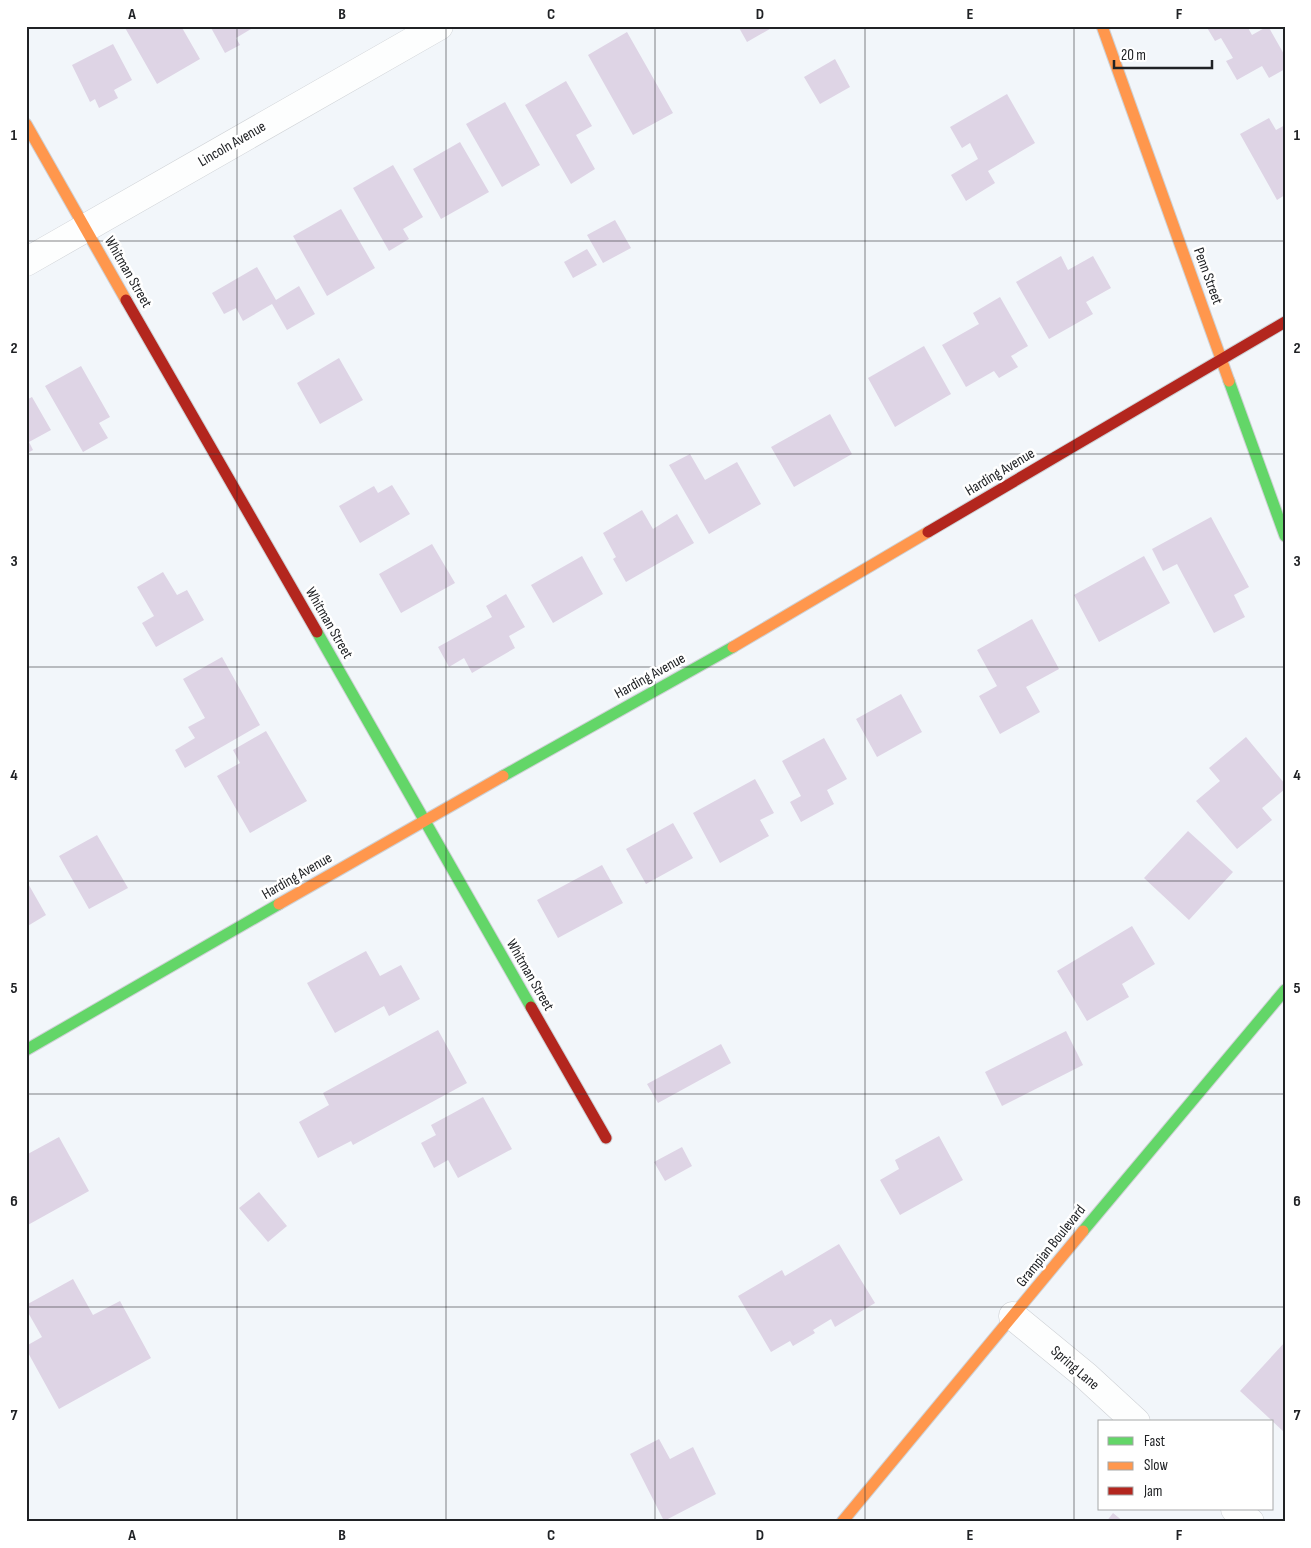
<svg xmlns="http://www.w3.org/2000/svg" width="1311" height="1548" viewBox="0 0 1311 1548" font-family="'Sofia Sans Condensed',sans-serif">
	<rect width="100%" height="100%" fill="#f2f6fa"/>
	<!-- building -->
	<path fill="#ded4e5" d="M124,26H181L200,59L157,84Z
		M210,26H256L236,38L240,45L225,53Z
		M738,26H775L747,42Z
		M1206,26H1247L1252,35L1268,26L1285,56V69L1269,78L1262,66L1237,80L1226,61L1233,58L1221,38L1215,41Z
		M627,32L673,113L633,135L588,55Z
		M113,44L132,80L114,90L118,98L99,108L95,99L90,102L72,65Z
		M835,59L850,87L820,104L804,77Z
		M566,81L592,126L576,135L595,169L571,184L525,105Z
		M1007,94L1035,143L988,171L995,183L966,201L951,175L978,159L970,143L962,148L950,127Z
		M505,102L540,165L502,187L466,124Z
		M1269,118L1276,130L1285,125V195L1277,200L1240,134Z
		M460,142L489,192L441,219L413,169Z
		M393,165L423,217L403,229L409,239L389,251L353,188Z
		M341,209L375,268L327,296L293,236Z
		M615,220L631,248L603,263L587,235Z
		M587,249L597,265L573,278L564,262Z
		M1061,256L1068,270L1093,256L1111,288L1086,302L1093,314L1049,339L1016,282Z
		M257,267L276,300L299,286L315,314L287,330L272,304L243,321L236,308L224,314L212,293Z
		M1000,297L1028,346L1011,356L1018,367L999,378L994,371L966,387L942,345L979,324L973,313Z
		M924,346L951,394L895,427L868,378Z
		M339,358L363,400L320,424L297,383Z
		M81,366L110,417L99,423L108,438L83,452L45,386Z
		M32,397L51,430L29,442L33,450L26,454V400Z
		M830,414L852,454L794,487L771,447Z
		M690,454L705,480L737,462L761,504L709,534L669,465Z
		M392,485L410,514L360,543L339,506L374,486L378,493Z
		M642,510L653,529L677,514L694,543L626,582L613,559L616,557L603,533Z
		M1211,517L1249,587L1234,595L1245,617L1214,633L1177,564L1163,571L1152,549Z
		M432,544L455,583L401,613L379,574Z
		M582,556L603,594L553,623L531,585Z
		M1144,556L1170,603L1099,642L1074,595Z
		M163,572L177,595L187,590L204,620L156,647L142,623L154,616L137,587Z
		M506,594L525,627L509,636L515,648L472,673L464,658L449,667L438,647L492,617L486,606Z
		M1032,619L1059,669L1026,687L1040,712L1000,734L979,696L997,686L977,650Z
		M222,657L260,725L185,768L175,750L195,738L188,727L205,718L183,679Z
		M901,694L922,732L877,757L856,719Z
		M266,731L307,801L250,833L217,776L240,763L233,750Z
		M1246,737L1285,784V789L1262,808L1272,820L1237,849L1196,801L1220,781L1209,768Z
		M824,738L847,779L827,790L834,804L801,822L790,802L801,796L782,761Z
		M755,779L774,813L760,820L769,836L720,863L693,813Z
		M673,823L693,858L646,884L626,849Z
		M1188,831L1233,872L1189,920L1144,878Z
		M97,835L128,888L89,909L59,856Z
		M602,865L623,903L558,938L537,900Z
		M26,880L46,915L26,927Z
		M1132,926L1155,964L1122,984L1129,997L1087,1021L1057,971Z
		M366,951L380,976L401,965L420,999L389,1016L384,1006L335,1033L307,983Z
		M438,1030L467,1083L353,1145L351,1141L318,1158L299,1122L329,1105L323,1093Z
		M1066,1031L1083,1065L1002,1106L985,1072Z
		M721,1044L731,1063L658,1103L647,1084Z
		M483,1097L512,1149L458,1178L448,1160L434,1168L421,1143L436,1135L431,1125Z
		M939,1136L963,1180L900,1215L880,1180L899,1169L895,1160Z
		M59,1137L89,1191L26,1226V1155Z
		M682,1147L692,1166L665,1181L654,1162Z
		M259,1192L287,1226L268,1242L239,1208Z
		M839,1244L875,1303L835,1327L831,1319L813,1330L815,1333L793,1346L790,1341L771,1352L738,1296L782,1270L785,1276Z
		M73,1279L93,1315L120,1301L151,1358L59,1409L26,1349V1346L42,1337L26,1309V1305Z
		M1285,1342V1433L1240,1391Z
		M659,1439L670,1459L693,1447L716,1494L664,1521L630,1454Z
		M1113,1513L1124,1522H1106Z"/>
	<g fill="none" stroke-linecap="round" stroke-linejoin="round">
		<defs>
			<path id="street" d="M26,262L439,26
				M1013,1316L1086,1376L1136,1422
				M1235,1509L1250,1522"/>
			<path id="fast" d="M1229,381L1285,536
				M317,632L531,1007
				M503,776L733,647
				M26,1050L279,904
				M1083,1231L1285,990"/>
			<path id="slow" d="M1102,26L1229,381
				M26,124L126,300
				M733,647L928,532
				M279,904L503,776
				M842,1522L1083,1231"/>
			<path id="jam" d="M126,300L317,632
				M928,532L1285,322
				M531,1007L606,1138"/>
		</defs>
		<!-- street casing -->
		<use href="#street" stroke="#ced1d5" stroke-width="29"/>
		<!-- fast casing -->
		<use href="#fast" stroke="#ced1d5" stroke-width="13"/>
		<!-- slow casing -->
		<use href="#slow" stroke="#ced1d5" stroke-width="13"/>
		<!-- jam casing -->
		<use href="#jam" stroke="#ced1d5" stroke-width="13"/>
		<!-- street -->
		<use href="#street" stroke="#fdfefe" stroke-width="28"/>
		<!-- fast -->
		<use href="#fast" stroke="#63d668" stroke-width="11"/>
		<!-- slow -->
		<use href="#slow" stroke="#ff974d" stroke-width="11"/>
		<!-- jam -->
		<use href="#jam" stroke="#b3261e" stroke-width="11"/>
	</g>
	<!-- grid -->
	<path fill="none" stroke="#202225" stroke-width="1" stroke-opacity="0.55" d="M237,26V1522M446,26V1522M655,26V1522M865,26V1522M1074,26V1522M26,241H1285M26,454H1285M26,667H1285M26,881H1285M26,1094H1285M26,1307H1285"/>
	<g text-anchor="middle" dominant-baseline="central" stroke-width="5" stroke-linejoin="round" paint-order="stroke">
		<!-- street labels -->
		<g font-size="15" fill="#202225" stroke="#fff">
			<text transform="translate(232 144) rotate(-30)">Lincoln Avenue</text>
			<text transform="translate(128 272) rotate(60)">Whitman Street</text>
			<text transform="translate(1208 276) rotate(70)">Penn Street</text>
			<text transform="translate(1000 472) rotate(-31)">Harding Avenue</text>
			<text transform="translate(329 623) rotate(60)">Whitman Street</text>
			<text transform="translate(650 676) rotate(-29)">Harding Avenue</text>
			<text transform="translate(297 876) rotate(-30)">Harding Avenue</text>
			<text transform="translate(530 975) rotate(60)">Whitman Street</text>
			<text transform="translate(1051 1246) rotate(-51)">Grampian Boulevard</text>
			<text transform="translate(1075 1368) rotate(41)">Spring Lane</text>
		</g>
	</g>
	<!-- border -->
	<rect width="1311" height="1548" fill="none" stroke="#ffffff" stroke-width="55"/>
	<!-- legend -->
	<rect x="1098" y="1420" width="175" height="90" fill="#ffffff" stroke="#a6a7a8"/>
	<rect x="1108" y="1437" width="25" height="8" fill="#63d668" stroke="#a6a7a8"/>
	<text x="1144" y="1446" font-size="15" fill="#202225">Fast</text>
	<rect x="1108" y="1462" width="25" height="8" fill="#ff974d" stroke="#a6a7a8"/>
	<text x="1144" y="1470" font-size="15" fill="#202225">Slow</text>
	<rect x="1108" y="1487" width="25" height="8" fill="#b3261e" stroke="#a6a7a8"/>
	<text x="1144" y="1496" font-size="15" fill="#202225">Jam</text>
	<!-- scale -->
	<path d="M1114 60v8h98v-8" fill="none" stroke="#202225" stroke-width="2.5"/>
	<text x="1121" y="60" font-size="15" fill="#202225" stroke="#ffffff" stroke-width="4" paint-order="stroke">20 m</text>
	<rect x="28" y="28" width="1256" height="1492" fill="none" stroke="#202225" stroke-width="2"/>
	<g font-size="16" text-anchor="middle" font-weight="bold" fill="#202225">
		<text x="132" y="19">A</text>
		<text x="342" y="19">B</text>
		<text x="551" y="19">C</text>
		<text x="760" y="19">D</text>
		<text x="970" y="19">E</text>
		<text x="1179" y="19">F</text>
		<text x="14" y="140">1</text>
		<text x="1297" y="140">1</text>
		<text x="14" y="353">2</text>
		<text x="1297" y="353">2</text>
		<text x="14" y="566">3</text>
		<text x="1297" y="566">3</text>
		<text x="14" y="780">4</text>
		<text x="1297" y="780">4</text>
		<text x="14" y="993">5</text>
		<text x="1297" y="993">5</text>
		<text x="14" y="1206">6</text>
		<text x="1297" y="1206">6</text>
		<text x="14" y="1420">7</text>
		<text x="1297" y="1420">7</text>
		<text x="132" y="1540">A</text>
		<text x="342" y="1540">B</text>
		<text x="551" y="1540">C</text>
		<text x="760" y="1540">D</text>
		<text x="970" y="1540">E</text>
		<text x="1179" y="1540">F</text>
	</g>
</svg>
